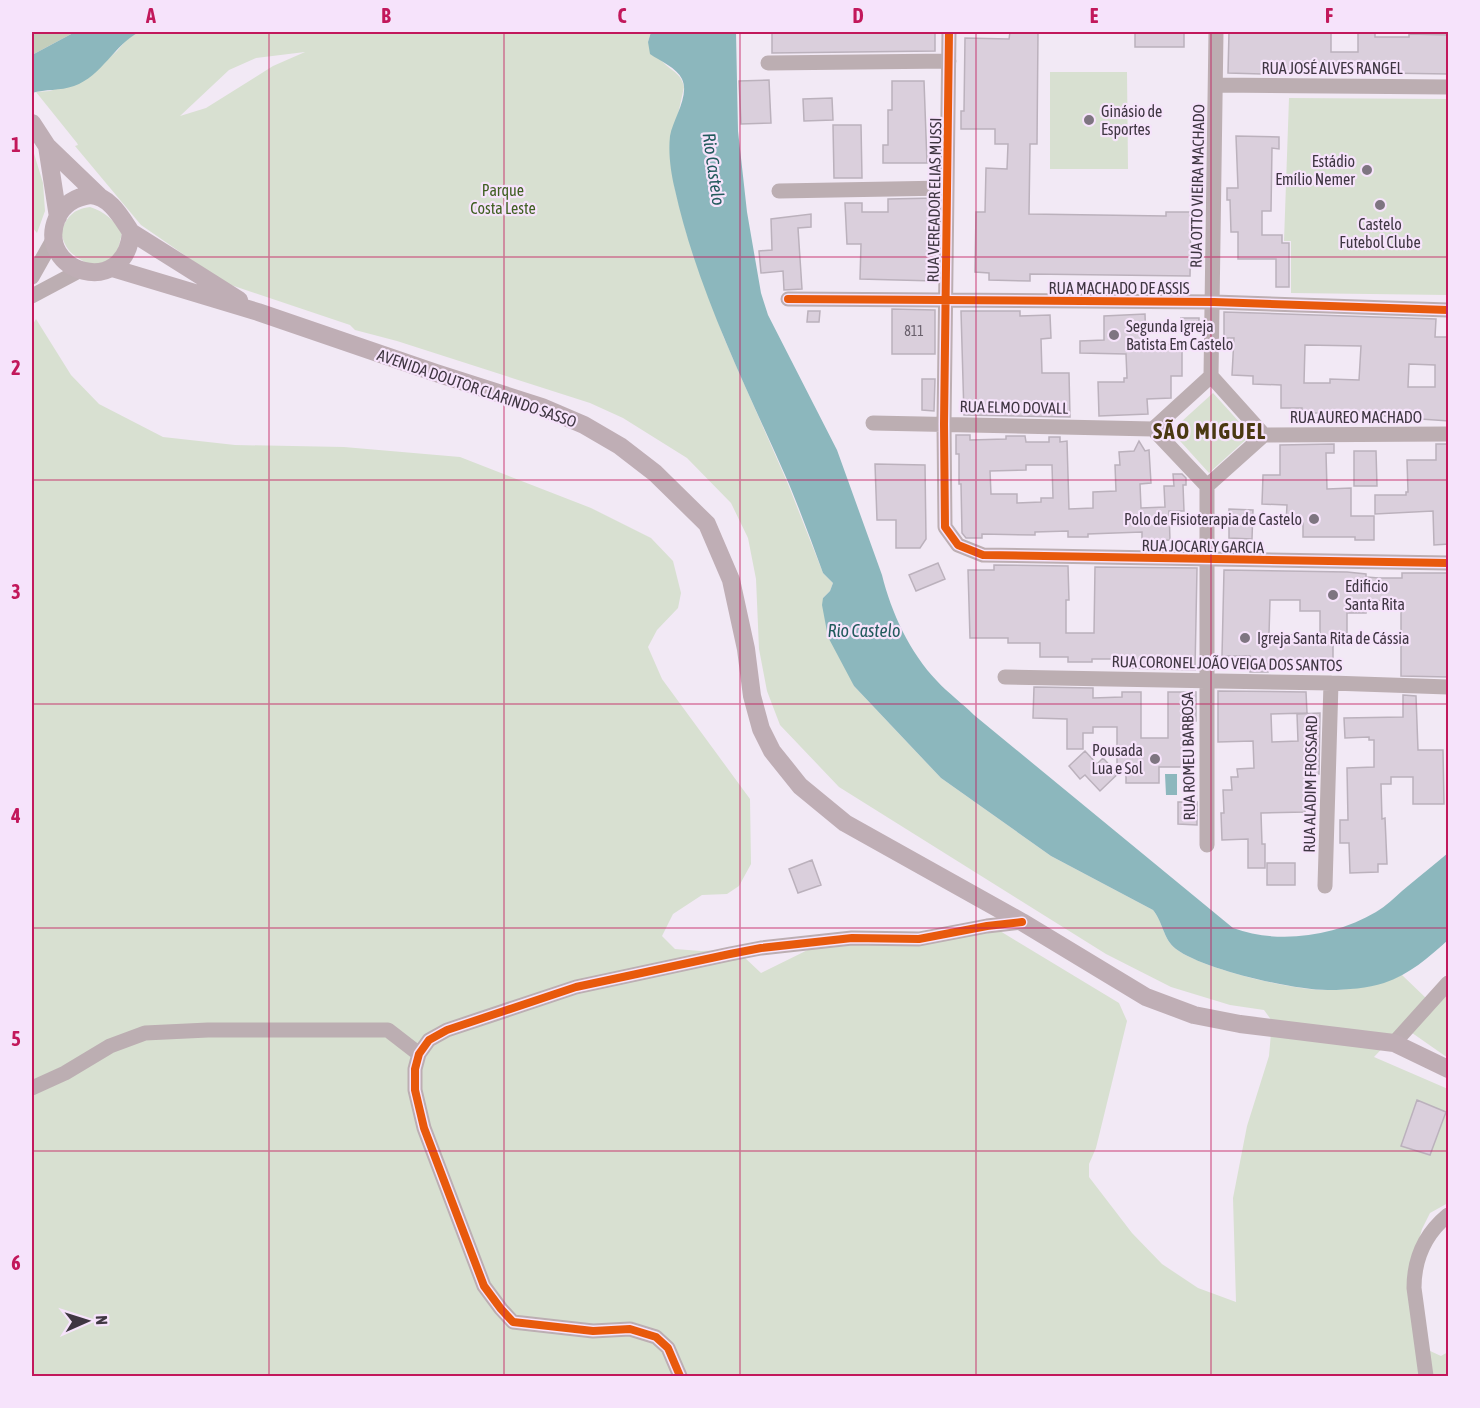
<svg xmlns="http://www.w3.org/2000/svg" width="1480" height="1408" viewBox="0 0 1480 1408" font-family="'Asap Condensed',sans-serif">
	<rect width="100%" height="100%" fill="#f2e9f5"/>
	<!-- green -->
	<path fill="#d8e0d1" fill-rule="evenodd" d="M139,32H651L648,42C654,50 659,59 666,65C675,73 681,74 684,87L670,151L675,189L687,235L724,338L788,484L823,573L833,583L830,591L823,598L854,686L941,778L1051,856L1153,910C1163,922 1163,939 1176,949C1202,969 1298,992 1331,990C1356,989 1379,985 1402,975L1428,1000L1374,1057L1448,1089V1203L1430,1213L1422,1229L1416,1251L1428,1350L1441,1356L1448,1352V1376H32V326L36,319L71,375L99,404L163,437L235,445L344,447L460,457L591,508L651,538L673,561L681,593L678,608L657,630L648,647L662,679L750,799L751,864L739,886L727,894L702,895L673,914L662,936L675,949L701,951L723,950L744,957L761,973L832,938L1000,931L1119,1003L1127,1021L1096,1148L1089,1164V1177L1132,1233L1162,1264L1198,1288L1236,1302L1233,1198L1247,1126L1269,1056L1272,1021L1264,1010L1230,1005L1171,987L1106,954L839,787L780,725L767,691L759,649L756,579L748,538L731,503L687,458L623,418L590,403L397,341L355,330L350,325L225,283L141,225L75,146L78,145L77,143L36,92L50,91L87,78L117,51L128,38ZM305,52L273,66L206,108L180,116L229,70L256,58Z
		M1050,72H1127L1128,169H1050Z
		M1289,98L1448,99V295L1291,293V241H1284Z
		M32,147L43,183L45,211L37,233L32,227Z
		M90,207C105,212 114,220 122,233L116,258L93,266C76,258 65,252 61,232C67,217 73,209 90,207Z
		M1213,393L1251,435L1209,473L1171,431Z
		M1448,993V1058L1405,1028Z"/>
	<!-- forest -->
	<path fill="#c4cebb" d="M32,32H75L32,55Z"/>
	<!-- water -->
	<path fill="#8cb7bd" d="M75,32H139C114,45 102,76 74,86C60,91 45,89 32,93V55Z
		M651,32H736L738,131L747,212L761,293L768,315L837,450L882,575C891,612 910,653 937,681C948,693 962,703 974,715L1233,928C1279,945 1335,936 1376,912C1386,906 1394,898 1402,891C1417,878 1433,866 1448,853V940C1429,957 1409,975 1384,983C1368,988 1347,990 1330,990C1296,991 1202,969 1176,949C1163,939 1163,922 1153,910L1051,856L941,778L854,686L828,637L822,605L823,598L830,591L833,583L823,573C812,543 801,513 789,484C747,388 698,293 675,190C671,173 668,154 670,136C673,119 690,96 682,79C677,68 660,61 650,54L648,42Z
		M1165,774H1177V795H1166Z"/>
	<!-- building -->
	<path fill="#dacfdc" stroke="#bbb1bc" stroke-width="1.5" fill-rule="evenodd" d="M772,32H935V51L772,53Z
		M1010,32H1038L1037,144H1030L1029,214L1166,216V212H1191L1190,276L1030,274V281L989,280V273L975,272L976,212H985L986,168L1007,169L1008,144H995V129H961V111H964L965,38L1009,39Z
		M1135,32H1184V47H1135Z
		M1229,32H1331V52H1358V32H1375V37H1409V34L1449,35V74L1262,71V74L1228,73Z
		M769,80L771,123L741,124L739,81Z
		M892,81H924L927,163H883V145H888V110H892Z
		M832,98L833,120L804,121L803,99Z
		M833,125H861L862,178H834Z
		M1236,136L1279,137V149L1272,148L1271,211H1262V235H1282V243H1289V287H1276V259H1238V232H1231L1230,200H1227V188H1238Z
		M936,198L935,281L860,279L861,244H847L845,203H862V212H888V199Z
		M811,214V227L798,228L802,289L784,290L783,271L761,273L759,251L772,250L771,219Z
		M892,309L935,310V354H892Z
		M808,311H820L819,322H807Z
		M961,311H1020V316L1050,315L1051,338L1041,339L1042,373H1069L1070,417L964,415Z
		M1224,312L1436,319L1435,337H1449V421L1406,418V416H1356V413H1302V408H1281V385L1253,384V376L1232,375L1234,338H1224ZM1305,345L1361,346L1359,380L1330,379V383H1304ZM1409,364L1435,365V387H1408Z
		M1145,314L1146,345L1182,344V376H1171V398L1147,399L1148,414L1099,416L1098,382H1124V378H1127L1126,354L1080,353V341L1104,340V316Z
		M1181,318H1199V329L1181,330Z
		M922,379H935L934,411L922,410Z
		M956,435H970V440L1006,439V436H1025L1026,442H1049V437H1060V442L1067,441L1069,509L1093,508V492L1116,491L1115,465H1120L1119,452L1134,451L1139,441L1145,451L1149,450L1151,483L1140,484L1141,508L1165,507L1164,486H1174L1173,474H1182L1186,478V485H1183L1184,511H1169L1170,540L1142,541V532L1088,534V537H1068V531L1035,532V535L982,534V538H966L962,533L961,484H959V454H956ZM1026,465H1052L1053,498H1041V502L1017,503V494H991L990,471L1026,470Z
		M1334,444V453H1326L1327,489L1351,488V516H1374V540H1355V537H1303V523H1286L1287,505L1262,504L1263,475H1280V445Z
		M1436,444H1449V544L1434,545L1433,511L1375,514V495H1406V492H1408L1407,460H1436Z
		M1354,451H1376L1377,486H1354Z
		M875,464L925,465L926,539L920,548H896V520H877Z
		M1229,509L1253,510L1252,539L1229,538Z
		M938,563L945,579L916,591L909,575Z
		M994,565L1068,566L1069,600H1066V633H1094L1095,567L1197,568L1195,670L1128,668V659H1092V662H1068V657H1040V643H1008V638H970L968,570H994Z
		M1224,570L1347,572L1366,574V577L1379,578H1402V573H1449V677L1401,676V600L1366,601V613H1347V638H1333V666L1268,664V672H1250V656H1222ZM1270,600H1300V611H1320V636L1269,634Z
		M1034,687L1093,688V698L1122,697V692H1141V738H1168V692H1196V721H1184V767H1159V783H1126V766L1100,791L1085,775L1080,779L1069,766L1085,751L1097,764L1103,758L1117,773V727H1093V733H1083V749H1067V719L1033,718Z
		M1218,691L1306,692L1307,713L1271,714L1272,742L1298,741L1297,714L1320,713L1319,774H1311L1313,806L1305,807V812L1261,813L1262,844H1265V868H1248V839L1222,840L1221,813H1224L1223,790H1232L1231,777H1238L1237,769L1254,768L1253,741L1218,742Z
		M1403,695L1416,696L1418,750H1443L1444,804H1413V777H1391V784H1381L1382,819L1385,818L1387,864H1378V872L1350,873L1349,843H1340V820H1348L1347,768L1374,767V740H1369V737L1345,738L1344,718L1403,717Z
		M1178,802H1197V825L1178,824Z
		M812,860L821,885L798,893L789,869Z
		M1267,863H1295V885H1267Z
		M1417,1100L1446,1112L1430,1155L1401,1146Z"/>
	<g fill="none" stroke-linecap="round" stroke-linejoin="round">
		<!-- minor -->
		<path stroke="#bcaeb2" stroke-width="15" d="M949,32L944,424L945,527L958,545L983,555L1448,563
			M768,63L949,61
			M1216,85L1448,87
			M779,191L947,188
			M32,277L54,238
			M32,296L79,271
			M788,299L1214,302L1448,310
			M1211,376L1216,32
			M1211,376L1264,435L1207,486L1153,429Z
			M873,423L1153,429
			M1264,435L1448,434
			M1207,486V845
			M1005,677L1331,683L1448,687
			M1325,886L1331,683
			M1394,1043L1448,983
			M32,1088L65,1073L110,1046L145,1033L208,1030H388L419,1054
			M680,1376L668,1348L656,1337L630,1329L593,1331L513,1322L501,1309L484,1286L424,1128L415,1090V1069L419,1054L429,1040L447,1030L576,987L730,954L761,948L852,938L919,939L987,926L1022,922
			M1426,1376L1414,1288C1414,1258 1425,1234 1448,1215"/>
		<!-- major -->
		<path stroke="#bfaeb5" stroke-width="18" d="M32,123L47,146L99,196
			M47,146L58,217
			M90,195C110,196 121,217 131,232C126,300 34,272 57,218C63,204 76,197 90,195Z
			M131,232L239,300
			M112,268L258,312L436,373L542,407L584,425L620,446L655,473L707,524L731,580L746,649L752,696L761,729L772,751L800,786L845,823L1022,922L1146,997L1194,1015L1240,1024L1394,1043L1448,1069"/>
		<defs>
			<path id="cycleway" d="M949,32L944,424L945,527L958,545L983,555L1448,563
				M788,299L1214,302L1448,310
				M680,1376L668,1348L656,1337L630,1329L593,1331L513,1322L501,1309L484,1286L424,1128L415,1090V1069L419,1054L429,1040L447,1030L576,987L730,954L761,948L852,938L919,939L987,926L1022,922"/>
		</defs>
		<!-- cycleway casing -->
		<use href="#cycleway" stroke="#f6e3fb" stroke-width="11"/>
		<!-- cycleway -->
		<use href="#cycleway" stroke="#e8590c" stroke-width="8"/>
	</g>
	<!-- grid -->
	<path fill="none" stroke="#c2185b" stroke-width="1.5" stroke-opacity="0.55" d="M269,32V1376M504,32V1376M740,32V1376M976,32V1376M1211,32V1376M32,257H1448M32,480H1448M32,704H1448M32,928H1448M32,1151H1448"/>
	<!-- markers -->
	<g fill="#7e7581" stroke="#f6e3fb" stroke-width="2">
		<circle cx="1089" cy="120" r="6"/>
		<circle cx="1367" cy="170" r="6"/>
		<circle cx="1380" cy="205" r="6"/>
		<circle cx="1114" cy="335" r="6"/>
		<circle cx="1314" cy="519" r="6"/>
		<circle cx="1333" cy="595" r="6"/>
		<circle cx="1245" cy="638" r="6"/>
		<circle cx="1155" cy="759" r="6"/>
	</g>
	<g text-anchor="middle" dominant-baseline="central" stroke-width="4.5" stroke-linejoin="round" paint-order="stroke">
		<!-- number labels -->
		<g font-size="14" fill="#69606c">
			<text x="914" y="331">811</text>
		</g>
		<!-- street labels -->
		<g font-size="16" fill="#3f3642" stroke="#f6e3fb">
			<text x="1332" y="68">RUA JOSÉ ALVES RANGEL</text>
			<text transform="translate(1197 186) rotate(-89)">RUA OTTO VIEIRA MACHADO</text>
			<text transform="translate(934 200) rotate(-89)">RUA VEREADOR ELIAS MUSSI</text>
			<text x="1119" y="288">RUA MACHADO DE ASSIS</text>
			<text transform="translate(477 388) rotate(19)">AVENIDA DOUTOR CLARINDO SASSO</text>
			<text transform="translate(1014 407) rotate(1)">RUA ELMO DOVALL</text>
			<text x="1356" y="417">RUA AUREO MACHADO</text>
			<text transform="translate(1203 546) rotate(1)">RUA JOCARLY GARCIA</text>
			<text transform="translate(1227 663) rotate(1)">RUA CORONEL JOÃO VEIGA DOS SANTOS</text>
			<text transform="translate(1188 756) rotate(-91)">RUA ROMEU BARBOSA</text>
			<text transform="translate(1310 784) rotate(-89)">RUA ALADIM FROSSARD</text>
		</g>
		<!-- poi labels -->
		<g font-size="16" fill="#3f3642" stroke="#f6e3fb" text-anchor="start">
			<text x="1101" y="111">Ginásio de<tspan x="1101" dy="18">Esportes</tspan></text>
			<text x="1355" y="161" text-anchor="end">Estádio<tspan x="1355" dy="18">Emílio Nemer</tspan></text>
			<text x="1380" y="224" text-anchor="middle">Castelo<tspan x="1380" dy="18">Futebol Clube</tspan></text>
			<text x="1126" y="326">Segunda Igreja<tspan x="1126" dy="18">Batista Em Castelo</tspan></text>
			<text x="1302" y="519" text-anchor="end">Polo de Fisioterapia de Castelo</text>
			<text x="1345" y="586">Edificio<tspan x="1345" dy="18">Santa Rita</tspan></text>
			<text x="1257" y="638">Igreja Santa Rita de Cássia</text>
			<text x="1143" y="750" text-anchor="end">Pousada<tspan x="1143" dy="18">Lua e Sol</tspan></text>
		</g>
		<!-- park labels -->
		<g font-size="16" fill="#3f5f21" stroke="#f6e3fb">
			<text x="503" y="190">Parque<tspan x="503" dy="18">Costa Leste</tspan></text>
		</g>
		<!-- water labels -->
		<g font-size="18" font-style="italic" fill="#215a5c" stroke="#f6e3fb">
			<text transform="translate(714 169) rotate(82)">Rio Castelo</text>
			<text x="864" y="630">Rio Castelo</text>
		</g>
		<!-- district labels -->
		<g font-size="22" font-weight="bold" letter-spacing="1.5" fill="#4a3811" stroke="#f6e3fb">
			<text x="1210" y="431">SÃO MIGUEL</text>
		</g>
	</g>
	<!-- border -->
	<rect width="1480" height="1408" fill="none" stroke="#f6e3fb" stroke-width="66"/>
	<!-- north arrow -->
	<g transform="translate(87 1321) rotate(87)" stroke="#f6e3fb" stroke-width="4.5" paint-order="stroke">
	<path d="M0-4.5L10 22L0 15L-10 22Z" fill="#3f3642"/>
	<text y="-9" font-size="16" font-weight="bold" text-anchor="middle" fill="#3f3642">N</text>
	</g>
	<rect x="33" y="33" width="1414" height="1342" fill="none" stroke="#c2185b" stroke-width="2"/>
	<g font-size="20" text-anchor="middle" font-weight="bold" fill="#c2185b">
		<text x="151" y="23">A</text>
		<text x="386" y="23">B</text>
		<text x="622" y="23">C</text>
		<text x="858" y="23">D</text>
		<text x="1094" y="23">E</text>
		<text x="1329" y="23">F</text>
		<text x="16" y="152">1</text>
		<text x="16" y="375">2</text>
		<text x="16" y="599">3</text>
		<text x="16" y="823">4</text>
		<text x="16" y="1046">5</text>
		<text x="16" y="1270">6</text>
	</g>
</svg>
